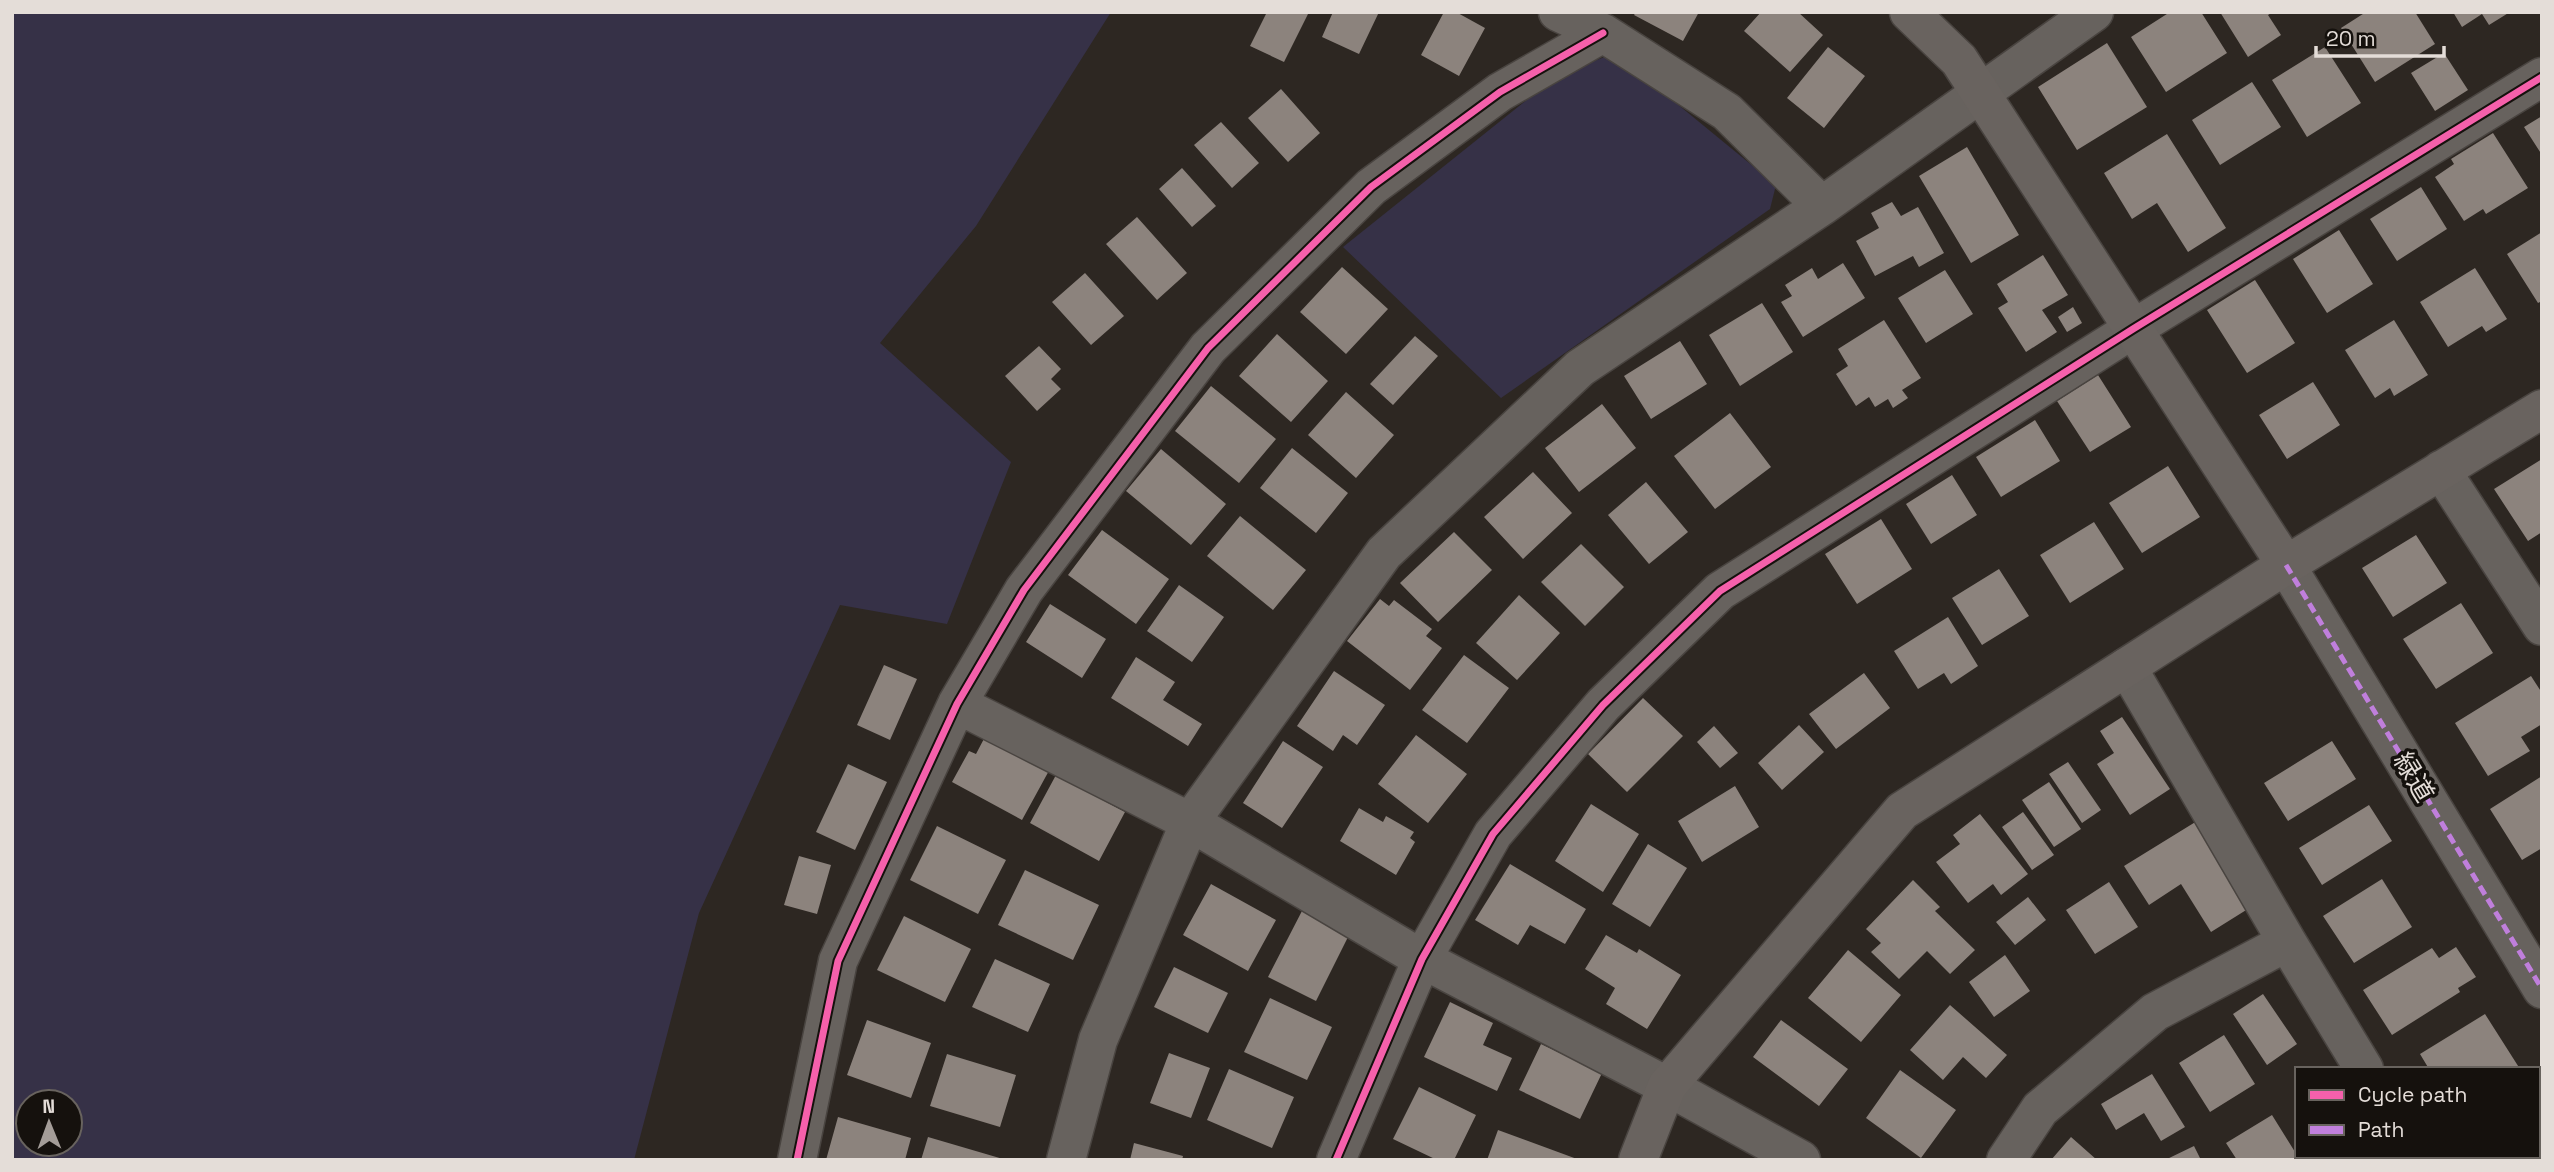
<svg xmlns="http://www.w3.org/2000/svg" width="2554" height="1172" viewBox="0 0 2554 1172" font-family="'Space Grotesk','Noto Sans JP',sans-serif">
	<rect width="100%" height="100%" fill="#2d2722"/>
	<!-- green -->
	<path fill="#363147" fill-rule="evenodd" d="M12,12H1111L976,226L880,343L1011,462L947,624L840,605L699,913L634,1160H12ZM28,1102H70V1144H28Z
		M1615,53L1776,185L1770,209L1501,398L1343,247L1558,75Z"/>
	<!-- building -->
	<path fill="#8c837d" d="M1267,12H1309L1284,62L1250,46Z
		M1333,12H1379L1359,54L1322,37Z
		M1444,12H1456L1485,28L1459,76L1421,55Z
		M1636,12H1699L1683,41L1634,15Z
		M1761,12H1798L1823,35L1790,72L1744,31Z
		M2170,12H2201L2227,53L2166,92L2131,37Z
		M2220,12H2273L2268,15L2281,35L2248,57Z
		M2366,12H2415L2435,44L2375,82L2341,28Z
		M2453,12H2510L2489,25L2482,14L2462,27Z
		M2107,43L2147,107L2077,150L2038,87Z
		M1828,47L1865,76L1824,128L1787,98Z
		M2325,47L2361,103L2307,137L2272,80Z
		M2444,53L2468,90L2435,111L2411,73Z
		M2252,82L2281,127L2220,165L2192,120Z
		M1281,89L1320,133L1288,162L1248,118Z
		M2542,116V155L2524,127Z
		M1221,122L1259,163L1232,188L1194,145Z
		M2493,133L2528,188L2486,214L2483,209L2464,221L2435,177L2454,164L2451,159Z
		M2167,134L2226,228L2188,252L2157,203L2132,219L2104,173Z
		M1967,147L2019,235L1971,263L1919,176Z
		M1182,168L1216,206L1192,227L1159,189Z
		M2421,187L2447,229L2397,261L2370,219Z
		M1892,202L1901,216L1918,207L1944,253L1919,267L1913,256L1875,276L1856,241L1879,228L1871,213Z
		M1137,217L1187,273L1157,300L1106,244Z
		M2339,230L2373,284L2327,313L2293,259Z
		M2542,232V301L2538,303L2507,254Z
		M2043,255L2068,295L2042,310L2057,332L2026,352L1998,308L2008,302L1997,284Z
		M1843,263L1865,298L1803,337L1781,302L1792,296L1785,285L1812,268L1818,279Z
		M1342,267L1388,309L1346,354L1300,312Z
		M2475,268L2507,319L2486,332L2482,326L2448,347L2420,302Z
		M1945,270L1973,314L1926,343L1898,298Z
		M1085,273L1124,316L1091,345L1052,302Z
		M2255,280L2295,343L2247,373L2207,310Z
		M1762,303L1793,352L1740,386L1709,335Z
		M2073,307L2082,323L2067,332L2058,317Z
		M1884,320L1921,378L1902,390L1908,398L1893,408L1888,399L1875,407L1869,397L1856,406L1836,374L1848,366L1838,349Z
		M2394,320L2428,375L2394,396L2390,388L2375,398L2345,350Z
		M1277,334L1328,381L1291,422L1239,376Z
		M1415,336L1438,356L1393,405L1370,384Z
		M1680,341L1707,384L1651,419L1624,376Z
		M1039,346L1061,369L1051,379L1061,389L1037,411L1005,376Z
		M2098,375L2131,427L2090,452L2057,401Z
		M2313,382L2340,425L2287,459L2259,415Z
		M1211,386L1276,439L1239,483L1175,431Z
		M1346,392L1394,435L1356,478L1308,435Z
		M1602,404L1636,448L1579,492L1545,448Z
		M1730,413L1771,467L1715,509L1674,456Z
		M2035,420L2060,461L2001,497L1976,457Z
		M1292,448L1348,493L1316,533L1260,488Z
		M1161,449L1226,504L1191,545L1126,491Z
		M2542,459V532L2528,541L2494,489Z
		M2168,466L2200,517L2142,553L2109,503Z
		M1533,472L1572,513L1523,559L1484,517Z
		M1952,475L1977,515L1931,544L1906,504Z
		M1646,482L1688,532L1649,564L1608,515Z
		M1240,516L1306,570L1273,610L1207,556Z
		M1881,519L1912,569L1857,604L1825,554Z
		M2094,522L2124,569L2070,603L2040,555Z
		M1102,530L1169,579L1136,624L1068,575Z
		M1454,532L1492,570L1438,622L1400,583Z
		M2416,535L2447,583L2393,617L2362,568Z
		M1581,544L1624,587L1585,626L1541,582Z
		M1999,569L2029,616L1982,645L1952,598Z
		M1179,585L1224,617L1192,662L1147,631Z
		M1519,595L1560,633L1517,680L1476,643Z
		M1380,599L1389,606L1394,600L1432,629L1426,636L1442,648L1410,690L1347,641Z
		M2461,603L2493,653L2436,689L2403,639Z
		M1050,604L1106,639L1082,678L1026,642Z
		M1948,617L1978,666L1951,684L1944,673L1918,689L1894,651Z
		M1464,655L1509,688L1467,743L1422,710Z
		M1136,657L1175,682L1163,700L1202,724L1188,746L1111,698Z
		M884,665L917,679L890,740L857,725Z
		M1334,671L1385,705L1357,745L1343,735L1333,751L1297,726Z
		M1864,673L1890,708L1836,749L1809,714Z
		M2531,676L2542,693V724L2521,737L2530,751L2488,776L2455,723Z
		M1643,698L1683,736L1627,792L1588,754Z
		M2122,717L2170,789L2130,815L2097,764L2114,753L2100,731Z
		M1799,725L1824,752L1782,790L1758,763Z
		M1714,726L1738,753L1720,768L1697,742Z
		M987,733L1051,767L1022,820L952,782L969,751L976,754Z
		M1416,735L1467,774L1428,823L1378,784Z
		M1283,741L1323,767L1282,828L1243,803Z
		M2332,741L2356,779L2288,821L2264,783Z
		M2068,762L2101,810L2082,823L2049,774Z
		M848,764L887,782L855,850L816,832Z
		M1056,775L1125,812L1099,861L1030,823Z
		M2542,776V848L2522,860L2490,809Z
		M2049,782L2081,829L2054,847L2022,800Z
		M1735,786L1759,827L1702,862L1678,821Z
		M1591,804L1639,834L1603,892L1555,861Z
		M2369,805L2392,841L2322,885L2299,848Z
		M1359,808L1383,822L1386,816L1414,832L1410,838L1415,842L1396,875L1340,841Z
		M2023,812L2054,855L2032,870L2002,827Z
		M1980,814L2028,874L2001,895L1993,884L1968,903L1936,862L1960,844L1953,835Z
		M2197,821L2251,907L2211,932L2181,884L2149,905L2124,866Z
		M937,826L1006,860L978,914L910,880Z
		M1648,844L1687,868L1650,927L1612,904Z
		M799,856L831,865L817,914L784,905Z
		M1510,864L1586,909L1565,944L1530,925L1518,945L1475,920Z
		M1025,870L1099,905L1073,960L998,925Z
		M2382,879L2412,927L2354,963L2323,916Z
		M1913,880L1940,907L1935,911L1975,950L1950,974L1927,951L1899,979L1871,952L1881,943L1866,929Z
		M2109,882L2138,927L2095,954L2066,910Z
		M1211,884L1276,920L1248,971L1183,935Z
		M2028,897L2046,920L2015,945L1996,922Z
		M1303,909L1350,933L1316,1001L1268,977Z
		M904,916L971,949L945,1002L877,970Z
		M1606,935L1637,953L1639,949L1681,975L1647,1029L1606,1004L1615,988L1585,969Z
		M2456,947L2476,977L2458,988L2460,992L2392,1035L2363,990L2432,948L2439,958Z
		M1848,950L1901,995L1861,1042L1808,998Z
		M2005,955L2030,991L1994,1017L1969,982Z
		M995,959L1050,984L1028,1032L972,1007Z
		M1174,967L1228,993L1208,1033L1154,1007Z
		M2263,994L2297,1044L2267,1065L2233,1014Z
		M1270,998L1332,1027L1307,1080L1244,1052Z
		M1450,1002L1493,1023L1483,1045L1512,1058L1497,1091L1424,1057Z
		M1950,1005L2007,1055L1986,1078L1963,1057L1943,1080L1910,1050Z
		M2485,1014L2520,1069H2429L2420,1054Z
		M867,1020L931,1043L911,1098L847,1075Z
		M1781,1020L1848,1069L1819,1106L1753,1057Z
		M2224,1035L2255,1084L2210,1112L2179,1063Z
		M1541,1044L1602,1073L1580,1119L1519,1090Z
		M1169,1053L1210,1068L1191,1118L1150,1103Z
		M947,1054L1016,1075L1000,1127L930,1106Z
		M1229,1069L1294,1097L1272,1148L1207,1120Z
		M1900,1070L1956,1110L1921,1158L1866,1118Z
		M2152,1074L2185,1127L2161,1141L2144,1113L2116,1130L2101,1104Z
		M1419,1087L1476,1115L1454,1160H1437L1393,1139Z
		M2538,1113L2542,1119V1159L2483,1160L2481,1156H2538Z
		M2272,1115L2300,1160H2237L2226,1143Z
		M838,1117L911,1138L905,1160H826Z
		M1498,1130L1577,1159L1576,1160H1487Z
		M928,1137L1003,1159V1160H921Z
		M2071,1137L2097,1160H2051Z
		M1134,1143L1183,1156L1182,1160H1130Z
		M2194,1146L2201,1160H2165Z"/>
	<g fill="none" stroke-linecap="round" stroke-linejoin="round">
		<defs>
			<path id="street" d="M1558,12L1603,33L1727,112L1822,206L2094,12
				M2441,470L2542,626
				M2286,565L2542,989
				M2127,667L2287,942L2364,1069
				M957,704L1190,822L1422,959L1667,1086L1801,1160
				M2418,1156L2420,1160
				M797,1160L838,961L957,704L1024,590L1208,348L1371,187L1500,92L1603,33
				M1066,1160L1098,1040L1190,822L1384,553L1580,368L1822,206
				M1336,1160L1422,959L1493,834L1603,705L1720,591L2133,329L2542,77
				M2006,1160L2040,1109L2155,1012L2287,942"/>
			<path id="secondary" d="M1909,12L1959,60L2286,565
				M1638,1160L1667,1086L1902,811L2286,565L2542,409"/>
		</defs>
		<!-- street casing -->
		<use href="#street" stroke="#494440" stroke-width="41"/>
		<!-- secondary casing -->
		<use href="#secondary" stroke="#494440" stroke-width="41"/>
		<!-- street -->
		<use href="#street" stroke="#67625e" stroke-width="38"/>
		<!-- secondary -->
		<use href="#secondary" stroke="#69635f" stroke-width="38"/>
		<!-- quiet -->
		<path stroke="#c07fdc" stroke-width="5" stroke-dasharray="10 5" stroke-linecap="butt" d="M2286,565L2542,989"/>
		<defs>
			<path id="cycleway" d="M797,1160L838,961L957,704L1024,590L1208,348L1371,187L1500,92L1603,33
				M1336,1160L1422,959L1493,834L1603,705L1720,591L2133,329L2542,77"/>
		</defs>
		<!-- cycleway casing -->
		<use href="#cycleway" stroke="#15110d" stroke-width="11"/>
		<!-- cycleway -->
		<use href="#cycleway" stroke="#f560ab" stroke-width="7"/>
	</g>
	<g text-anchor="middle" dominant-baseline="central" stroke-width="7" stroke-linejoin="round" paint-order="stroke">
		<!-- street labels -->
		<g font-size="26" fill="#e4ddd8" stroke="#15110d">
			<text transform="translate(2414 777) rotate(59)">緑道</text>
		</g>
	</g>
	<!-- border -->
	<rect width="2554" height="1172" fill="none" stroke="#e4ddd8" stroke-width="28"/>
	<!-- legend -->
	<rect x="2295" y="1067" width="245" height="91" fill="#15110d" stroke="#68635e" stroke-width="2"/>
	<rect x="2309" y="1090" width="35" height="10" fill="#f560ab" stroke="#68635e" stroke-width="2"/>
	<text x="2358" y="1102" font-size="21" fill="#e4ddd8">Cycle path</text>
	<rect x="2309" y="1125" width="35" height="10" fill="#c07fdc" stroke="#68635e" stroke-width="2"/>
	<text x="2358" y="1137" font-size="21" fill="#e4ddd8">Path</text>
	<!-- north arrow -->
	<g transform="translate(49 1123) rotate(359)"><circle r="33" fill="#15110d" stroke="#68635e" stroke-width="2"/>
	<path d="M0-5L12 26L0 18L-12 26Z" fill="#a49d98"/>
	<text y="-10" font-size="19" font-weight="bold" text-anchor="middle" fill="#e4ddd8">N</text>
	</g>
	<!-- scale -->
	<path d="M2316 46v10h128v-10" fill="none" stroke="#e4ddd8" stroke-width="3.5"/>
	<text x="2326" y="46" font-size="21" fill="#e4ddd8" stroke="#15110d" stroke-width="5" paint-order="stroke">20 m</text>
</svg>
